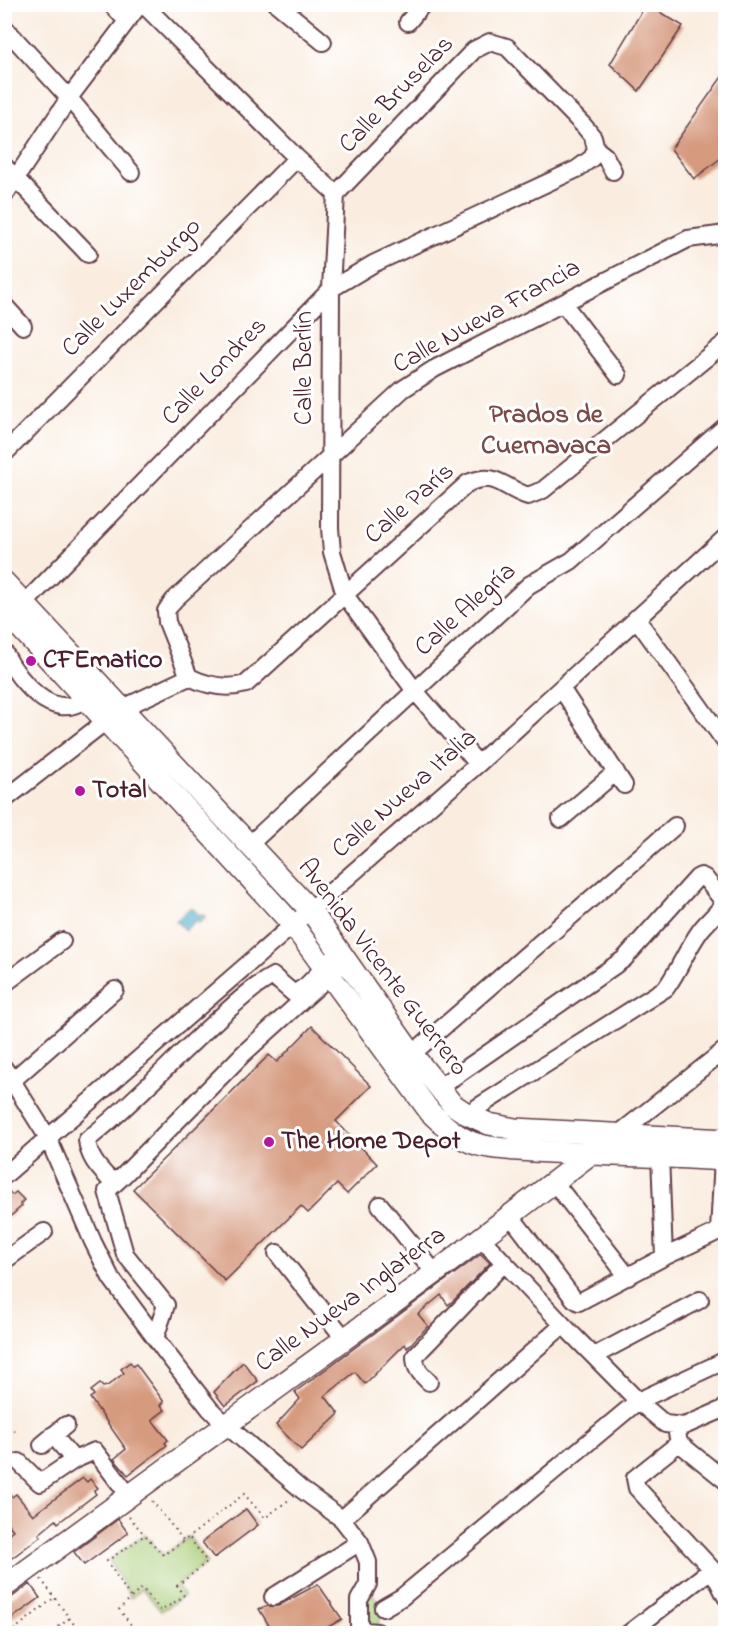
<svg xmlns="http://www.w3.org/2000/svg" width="730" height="1638" viewBox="0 0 730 1638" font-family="'Indie Flower',sans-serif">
	<rect width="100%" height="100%" fill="#fff"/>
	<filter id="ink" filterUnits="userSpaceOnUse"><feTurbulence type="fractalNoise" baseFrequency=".0167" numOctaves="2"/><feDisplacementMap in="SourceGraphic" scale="12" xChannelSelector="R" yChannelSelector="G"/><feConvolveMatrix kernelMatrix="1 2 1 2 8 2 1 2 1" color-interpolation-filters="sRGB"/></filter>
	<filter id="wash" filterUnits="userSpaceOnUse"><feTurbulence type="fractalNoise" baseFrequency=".008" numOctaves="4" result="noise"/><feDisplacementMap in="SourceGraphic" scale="24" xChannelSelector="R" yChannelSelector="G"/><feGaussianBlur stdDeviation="1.35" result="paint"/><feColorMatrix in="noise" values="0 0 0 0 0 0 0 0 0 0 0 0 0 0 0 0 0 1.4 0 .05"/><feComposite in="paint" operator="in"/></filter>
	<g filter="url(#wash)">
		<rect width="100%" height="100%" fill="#faede0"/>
		<!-- green -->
		<path fill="#a9ce78" stroke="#7a7652" stroke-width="1.5" d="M145,1535L163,1555L189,1537L207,1562L177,1586L184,1596L161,1611L142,1588L131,1598L109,1560Z
			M369,1589C380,1603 384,1613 376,1630L368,1628L363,1602Z"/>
		<!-- water -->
		<path fill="#4fafce" stroke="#4c677c" stroke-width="1.5" d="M191,907L200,916L202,914L205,917L199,923L196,920L185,930L176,921Z"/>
		<g id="blocks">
			<!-- building -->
			<path fill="#d69a7e" d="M646,4L683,26L639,91L610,64Z
				M726,71V154L694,179L671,149Z
				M312,1026L371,1086L336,1121L377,1164L347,1194L337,1184L308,1213L301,1206L225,1281L133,1189L269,1055L277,1062Z
				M4,1186L12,1195L16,1192L24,1200L20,1204L22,1206L4,1222Z
				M481,1254L490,1263L455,1299L448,1305L441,1295L418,1314L428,1326L407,1348L405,1344L365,1384L355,1372L325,1396L339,1414L301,1450L276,1425L300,1399L295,1392Z
				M130,1362L133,1366L136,1364L164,1402L161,1405L165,1410L152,1420L168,1440L165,1443L167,1445L128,1475L114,1459L126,1449L90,1398L94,1395L91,1391L100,1384L103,1387L107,1386L124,1373L121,1369Z
				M243,1362L258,1381L225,1406L214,1392Z
				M83,1478L87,1482L90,1479L98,1488L94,1491L96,1494L58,1523L56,1520L39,1534L41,1536L4,1564V1537L13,1530L4,1519V1488L12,1497L16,1494L33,1515Z
				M246,1509L258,1525L214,1558L202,1542Z
				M118,1519L128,1533L84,1565L74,1552Z
				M30,1584L40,1598L8,1621L4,1616V1600L12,1597Z
				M318,1584L342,1619L316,1634H274L259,1609L268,1606H278Z"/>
		</g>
	</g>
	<g filter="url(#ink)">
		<use href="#blocks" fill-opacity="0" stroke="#643e46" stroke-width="1.5"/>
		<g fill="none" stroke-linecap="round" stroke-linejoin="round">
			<defs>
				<path id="minor" d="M111,4L127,21
					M143,4L297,158L336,194
					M277,4L323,42
					M408,22L423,4
					M4,27L69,98L131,172
					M596,149L605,156L613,171
					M4,166L88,254
					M336,194L331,289L330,528L332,552L345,595L415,691L478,764
					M336,194L474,50L490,42L507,47L584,126L593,137L596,149
					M4,196L69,98L140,4
					M563,303L618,375
					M4,305L23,326
					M4,454L297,158
					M25,603L331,289L373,264L577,169L592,158L596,149
					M636,618L726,743
					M4,652C18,679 52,724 85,699
					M189,677L167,622L166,611L174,600L403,389L434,369L688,239L726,234
					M189,677C208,686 226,690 246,684L468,483C497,471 501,487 528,496L543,490L726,342
					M561,688L624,785
					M123,708L189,677
					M4,800L106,721
					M561,819L616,772
					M250,844L529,585L571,561L726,426
					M333,959L306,986L294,994L273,976C252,987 234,1005 216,1021C172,1060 133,1104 87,1140C89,1159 99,1168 111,1181L122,1177L243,1054L339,967
					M4,984L62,941
					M412,1054L675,826
					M4,1068L48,1138L93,1242L111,1278L164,1350L210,1409L226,1425L302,1490L342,1519L360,1542L368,1562V1584L359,1600V1625L365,1631L377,1632
					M13,1080L115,990
					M438,1088L624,959L697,878L701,876L705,878L724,902C718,914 707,921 700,931C687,949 679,970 666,988L467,1114
					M616,1136L726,1049
					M660,1155L664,1257
					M4,1176L478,764L726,537
					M122,1177L107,1191L125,1254L166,1305L155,1338
					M554,1182L628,1277
					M380,1205L435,1273
					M510,1215L574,1299L579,1302L664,1257L719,1231L723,1159
					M481,1238L563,1325L638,1401L665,1424L684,1426L726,1408
					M277,1253L344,1338
					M4,1261L44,1232
					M594,1356L700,1300
					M429,1382C420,1373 415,1369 415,1356L504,1263
					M677,1433L679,1443L726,1481
					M53,1435L74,1460
					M679,1443L635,1478L637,1488L712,1569L726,1597
					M42,1445L66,1425
					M19,1462L40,1483L74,1460L95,1451L130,1497
					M342,1519L563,1325
					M273,1597L360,1542
					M383,1608L402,1597L638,1401L726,1360
					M628,1634L712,1569"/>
				<path id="major" d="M4,582L311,911L412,1054L452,1104L467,1114L489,1124L515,1129L726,1140
					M4,610L293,925L430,1112C441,1123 452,1133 466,1140C486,1150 512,1149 533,1151C597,1155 661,1156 726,1160
					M4,1587L435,1273L593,1152"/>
			</defs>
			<!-- minor casing -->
			<use href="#minor" stroke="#643e46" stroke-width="20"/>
			<!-- major casing -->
			<use href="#major" stroke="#643e46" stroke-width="24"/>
			<!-- path -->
			<path stroke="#643e46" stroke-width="2" stroke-dasharray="1.5 4.5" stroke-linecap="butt" d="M4,1438L17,1429
				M152,1501L184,1541
				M129,1517L145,1535
				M41,1579L81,1634
				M130,1597L107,1561L145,1535L163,1555L189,1537
				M9,1634L55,1597
				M49,1634L70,1618
				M138,1634L119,1609L142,1588L161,1611L184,1596L177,1586L207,1562L189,1537L244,1494L265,1518L290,1499"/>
			<!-- minor -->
			<use href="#minor" stroke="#fff" stroke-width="16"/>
			<!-- major -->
			<use href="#major" stroke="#fff" stroke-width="21"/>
		</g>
	</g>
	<!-- markers -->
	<g fill="#b5179e" stroke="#fff" stroke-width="2">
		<circle cx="31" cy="661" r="6"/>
		<circle cx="80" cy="791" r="6"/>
		<circle cx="269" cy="1142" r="6"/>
	</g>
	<g text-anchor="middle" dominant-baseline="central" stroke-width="6" stroke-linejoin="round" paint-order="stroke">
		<!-- street labels -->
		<g font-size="26" fill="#4a1f2b" stroke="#fff">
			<text transform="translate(397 95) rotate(-46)">Calle Bruselas</text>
			<text transform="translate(132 288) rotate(-45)">Calle Luxemburgo</text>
			<text transform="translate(487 317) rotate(-29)">Calle Nueva Francia</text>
			<text transform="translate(305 368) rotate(-90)">Calle Berlín</text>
			<text transform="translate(215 372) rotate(-46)">Calle Londres</text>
			<text transform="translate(410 504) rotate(-41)">Calle París</text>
			<text transform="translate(466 610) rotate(-42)">Calle Alegría</text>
			<text transform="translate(405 794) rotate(-41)">Calle Nueva Italia</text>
			<text transform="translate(382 968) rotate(53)">Avenida Vicente Guerrero</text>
			<text transform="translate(351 1300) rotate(-36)">Calle Nueva Inglaterra</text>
		</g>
		<!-- poi labels -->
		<g font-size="26" font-weight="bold" fill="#4a1f2b" stroke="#fff" text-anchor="start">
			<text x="43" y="661">CFEmatico</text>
			<text x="92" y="791">Total</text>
			<text x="281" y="1142">The Home Depot</text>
		</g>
		<!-- neighbourhood labels -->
		<g font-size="27" font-weight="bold" fill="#7b4a48" stroke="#fff">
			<text x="546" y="415">Prados de<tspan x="546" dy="31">Cuernavaca</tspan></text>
		</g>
	</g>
	<!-- margin -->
	<rect width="730" height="1638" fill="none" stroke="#fff" stroke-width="24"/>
</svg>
